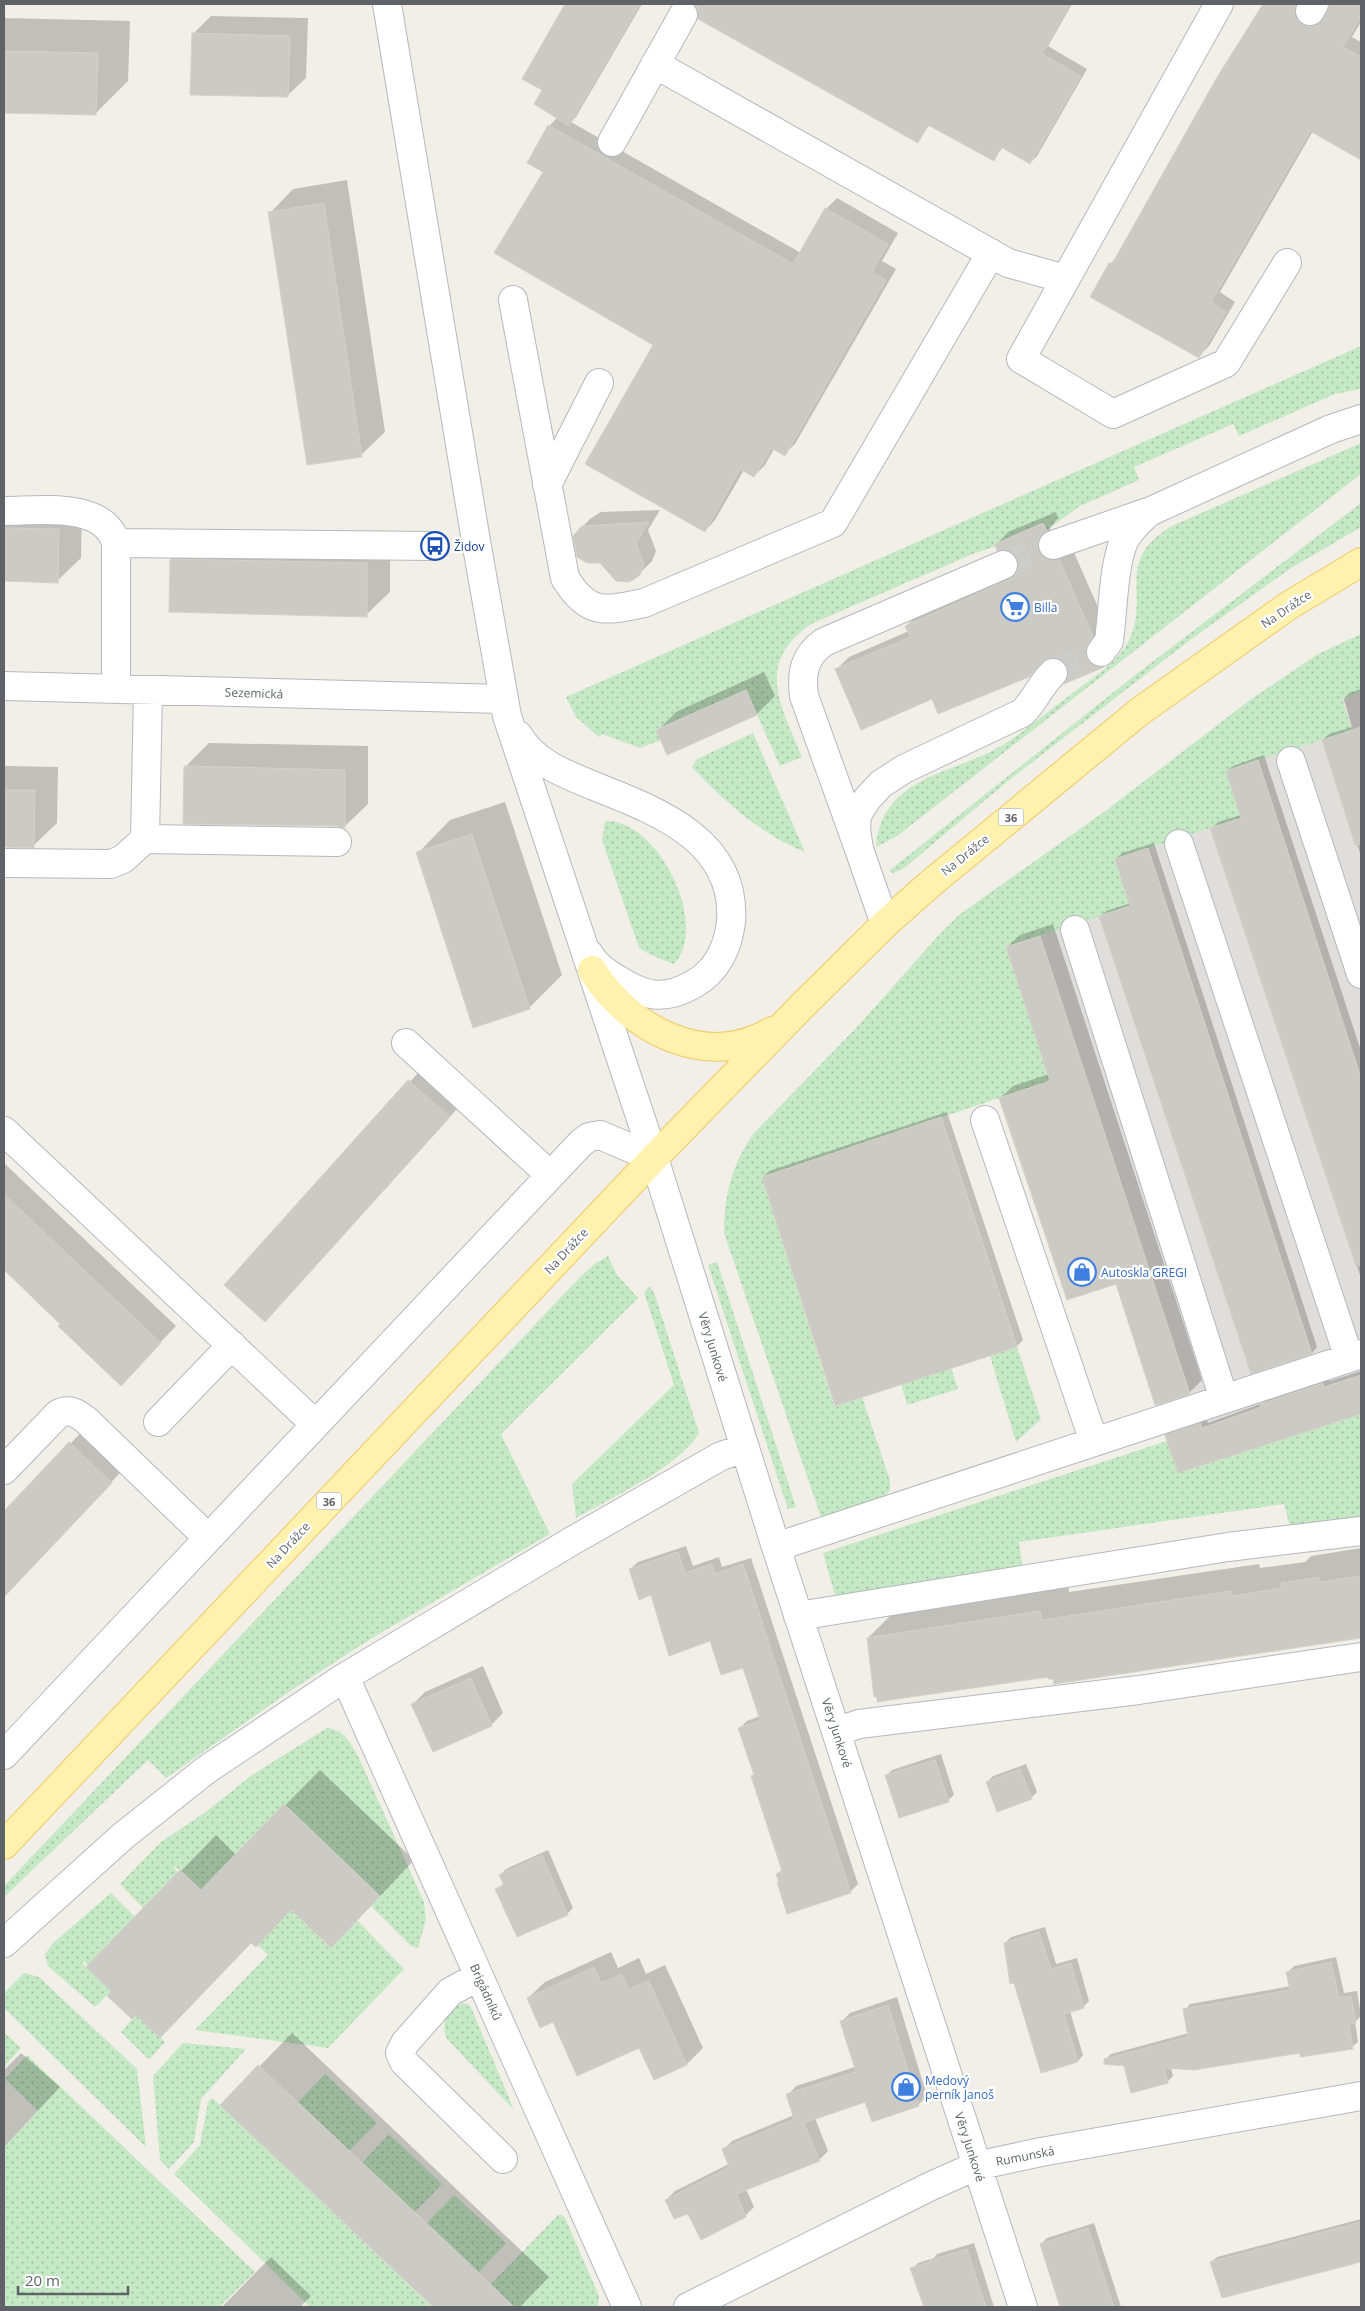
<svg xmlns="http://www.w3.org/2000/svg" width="1365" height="2311" viewBox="0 0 1365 2311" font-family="'Open Sans',sans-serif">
	<defs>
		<pattern id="grass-dots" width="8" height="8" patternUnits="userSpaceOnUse" patternTransform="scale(1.25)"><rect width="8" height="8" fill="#c5e8c5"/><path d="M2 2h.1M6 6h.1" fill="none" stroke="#a3c0a4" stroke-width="1.8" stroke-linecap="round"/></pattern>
	</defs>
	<rect width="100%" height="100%" fill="#f1efe8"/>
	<!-- industrial -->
	<path fill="#e0deda" d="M1361,692V1413L1178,1473L1006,947L1130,906L1115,859L1241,818L1226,771L1351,730L1342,698Z"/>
	<!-- grass -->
	<path fill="url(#grass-dots)" d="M1361,346V389L1335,394L1239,436L1233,424L1134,467L1139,480L1080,506L1047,530L975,553L811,624C754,663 781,706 802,757L780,766L746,690L656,729L661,740L640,748L602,734L599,737L576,717L566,697Z
		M1361,443V474L897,836L876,847C882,774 956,775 1006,743C1029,728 1051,709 1073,693C1092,678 1116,664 1128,642C1152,595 1112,562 1172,526Z
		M1361,503V527L1291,568L1190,640L1008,781L903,869L893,873L889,871L1134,676Z
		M1361,634V692L1342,699L1352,730L1226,771L1241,818L1115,859L1131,906L1006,947L1050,1081L762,1177L834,1406L862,1397L890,1480V1490L882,1500L822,1520L724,1233C724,1195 732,1164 754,1133L858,1026L938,936L959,915L1104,812L1250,700L1318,654Z
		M753,733L805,852C759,833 726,803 692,767L697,759Z
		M605,821C657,818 711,925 674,964L651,955L639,948L602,840Z
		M608,1256L617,1275L638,1298L501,1434L550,1534L372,1638L293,1689L166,1778L148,1760L4,1897V1886L581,1276L596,1263Z
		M717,1262L796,1507L788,1509L708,1265Z
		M650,1286L655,1295L699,1433C679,1467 611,1498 576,1518L572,1484L674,1385L644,1292Z
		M1017,1347L1041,1419L1016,1442L990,1356Z
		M951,1368L958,1389L907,1405L901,1384Z
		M1361,1413V1520L1291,1531L1284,1504L1019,1542L1023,1570L843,1596L835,1595L823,1553L1167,1441L1178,1473Z
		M327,1728C344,1730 350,1742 358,1756L424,1902L426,1920L418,1948L411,1946L371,1906L380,1896L284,1804L234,1856L330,1948L357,1920L404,1969L328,2048L195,2030L268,1955L175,1866L174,1868L178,1872L143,1908L120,1884L161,1842L207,1811L252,1775Z
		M111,1893L135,1917L88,1966L84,1961L82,1963L111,1991L95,2007L48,1966L45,1954L53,1943Z
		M24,1973L39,1977L137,2069L146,2147L4,2008L5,1992Z
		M464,2003L470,2005L514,2110L447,2039C440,2022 447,2009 464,2003Z
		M136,2015L165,2042L150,2059L146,2057L121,2032Z
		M4,2032L21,2048L4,2067Z
		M183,2043L246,2049L201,2099L194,2142L169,2169L160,2160L153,2076Z
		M27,2055L255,2272L219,2307H4V2147L38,2111L5,2079Z
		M325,2074L377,2123L349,2151L298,2102Z
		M212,2098L220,2105L432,2307H310L174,2174L200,2145L208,2102Z
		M389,2134L442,2184L414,2213L362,2163Z
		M454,2195L506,2243L478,2273L426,2224Z
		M558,2215H562L565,2218L599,2296L598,2307H514L490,2285Z"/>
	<!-- shadow -->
	<path fill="#0003" d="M567,4H642L576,117L571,122L801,253L826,209L837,198L898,233L882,261L896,269L795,444L784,454L774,449L765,465L754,476L744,470L715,520L705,531L655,344L545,171L549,126L558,117L544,89L524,78Z
		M708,4H1072L1048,46L1087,69L1037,156L1030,163L1003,147L993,160L930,124L918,142L700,18Z
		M1263,4H1305L1320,17L1326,16L1331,4H1361V22L1352,37L1361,42V159L1313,131L1220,292L1235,302L1209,346L1199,356L1110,264L1118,256Z
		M211,16L308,18L306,78L287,96L193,34Z
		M4,18L130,21L128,81L96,113L4,111Z
		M347,180L385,432L361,455L270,213L293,189Z
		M4,504L82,506L81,558L57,581L4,580Z
		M660,510L648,530L656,551L652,561L639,574L600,561L577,532L590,519L601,512Z
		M1056,512L1058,518L1050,528V538L1072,548L1105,623L1115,655L1104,666L1067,682L1069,678V668L1064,661L1057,657H1049L1028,676L932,697L837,669L849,657L909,631L906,626L919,614L1019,569L1018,558L1013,552L996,545L1008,532Z
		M195,536L390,540V592L366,615L171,560Z
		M764,672L775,696L757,714L668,753L658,730L676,712Z
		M1361,689V856L1323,740L1329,734L1352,727L1344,699L1349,693Z
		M209,743L368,746V804L344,827L186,766Z
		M1264,755L1361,1051V1278L1212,828L1218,822L1241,815L1227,771L1233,766Z
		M4,766L58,767L57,823L33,846H4Z
		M505,802L562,975L529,1008L418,853L450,820Z
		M1154,843L1317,1347L1312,1353L1252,1372L1100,917L1106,911L1131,903L1116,859L1122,853Z
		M1053,924L1202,1380L1189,1393L1000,1098L1013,1086L1049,1074L1007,947L1020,935Z
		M427,1063L467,1098L265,1320L226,1285Z
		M947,1112L1023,1340L1017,1346L835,1404L763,1177L769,1171Z
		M4,1163L176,1326L136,1368L62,1324L4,1268Z
		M1361,1371V1412L1178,1472L1166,1435L1172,1430L1206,1418L1208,1423L1263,1403L1268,1398L1329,1378L1330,1381Z
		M94,1419L134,1458L4,1596V1513Z
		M686,1546L693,1566L719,1557L722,1567L751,1558L858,1884L850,1892L778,1883L780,1881L777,1874L783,1869L752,1776L755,1773L739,1729L747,1721L760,1716L744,1667L652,1594L630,1569L638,1562Z
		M1361,1548V1637L1055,1683L1054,1677L1050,1675L868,1638L896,1610L1068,1584L1069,1592L1259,1564L1260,1568L1305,1562L1311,1556Z
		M483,1666L503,1713L491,1725L413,1704L425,1692Z
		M941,1754L954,1795L948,1800L886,1776L892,1770Z
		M1026,1764L1037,1792L1031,1798L987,1782L993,1776Z
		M320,1770L414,1860L366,1911L292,1909L256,1946L252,1942L160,2037L88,1967L216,1835L236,1855Z
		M548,1850L573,1908L567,1914L497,1890L504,1883L500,1875L506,1869Z
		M1045,1927L1056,1964L1077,1958L1089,2001L1083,2007L1070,2011L1083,2055L1078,2061L1005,1943L1011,1937Z
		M611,1952L618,1968L639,1958L646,1974L665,1965L703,2048L687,2064L655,2079L640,2046L554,2020L528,1998L545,1982Z
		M1336,1957L1344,1993L1357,1991L1361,2016L1355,2022L1358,2042L1352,2047L1171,2068L1173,2076L1167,2082L1125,2065L1105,2060L1111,2054L1189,2033L1185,2010L1190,2004L1291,1986L1288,1972L1294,1966Z
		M897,1997L927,2096L918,2105L866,2101L815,2118L828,2151L819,2160L746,2189L754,2207L745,2216L689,2212L666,2200L675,2191L729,2164L723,2150L732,2141L794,2115L788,2095L796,2086L855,2067L841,2022L850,2013Z
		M292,2033L549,2277L520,2307H434L222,2105Z
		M21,2053L60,2087L4,2147V2070Z
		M1361,2219V2261L1223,2296L1211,2262L1217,2257Z
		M1094,2223L1121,2307H1062L1041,2244L1047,2238Z
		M974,2243L994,2307H925L912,2269L918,2263L934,2258L937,2254Z
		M271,2257L311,2296L300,2307H222Z"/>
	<!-- building -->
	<path fill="#cccac5" stroke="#d6d1c6" d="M565,4H640L569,126L534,104L542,90L522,79Z
		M693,4H1070L1042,54L1081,76L1030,164L1001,147L994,161L928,125L918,143L698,19L697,7Z
		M1263,4H1296L1294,12L1297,19L1302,24L1310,27L1317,25L1323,19L1330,4H1361V17L1343,47L1361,57V160L1310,131L1211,302L1226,312L1199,358L1090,297L1109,263L1112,264L1216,79Z
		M192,33L290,36L288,97L190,95Z
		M4,51L98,53L96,115L4,113Z
		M548,125L793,264L825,208L888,244L872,272L886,280L785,456L771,448L754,477L740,469L705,532L585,464L653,345L494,253L543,172L527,163Z
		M324,203L362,457L307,465L268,212Z
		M649,522L636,543L644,564L640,575L633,580L628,582L616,581L600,563H587L577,557L573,536L582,526Z
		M1043,523L1047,531L1041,535L1038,542V551L1043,557L1050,560L1059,559L1093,636L1086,650L1087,658L1092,665L1104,667L1064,684L1068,677V668L1063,661L1056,658H1049L1042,662L1029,677L938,714L932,699L861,730L835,669L910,637L905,626L1010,579L1015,575L1018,567L1017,558L1013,553L1005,550L997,551L995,544Z
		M4,528L59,529L58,583L4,581Z
		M170,559L367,563V617L169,612Z
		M746,690L757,715L667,755L656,730Z
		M1361,727V844L1355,845L1322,740Z
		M1258,760L1361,1078V1265L1356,1266L1210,828L1241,818L1226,771Z
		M184,766L345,770V828L337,826L183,824Z
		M4,790H35L34,848L4,847Z
		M472,834L530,1009L473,1028L416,852Z
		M1148,848L1312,1354L1251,1374L1099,916L1130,906L1115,859Z
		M1040,936L1190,1394L1155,1405L1116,1284L1067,1300L999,1098L1050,1081L1006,947Z
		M408,1080L450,1117L265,1322L224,1285Z
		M941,1117L1017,1347L835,1406L762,1177Z
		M4,1194L161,1343L121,1386L58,1326L60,1324L4,1270Z
		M1361,1375V1414L1178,1473L1165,1435L1200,1423L1202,1428L1261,1407L1260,1404L1323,1383L1324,1387Z
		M69,1442L112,1483L4,1597V1511Z
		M678,1552L685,1573L712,1564L715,1574L743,1564L851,1893L787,1914L777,1882H779L776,1874L782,1871L751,1776L754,1775L738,1728L760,1720L743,1668L721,1675L710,1641L669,1656L651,1595L639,1600L629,1569Z
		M1361,1576V1638L1054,1684L1053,1679H1048V1677L877,1702V1697H874L867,1638L1040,1611L1042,1620L1231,1591L1233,1596L1282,1588L1281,1583L1319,1577L1320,1582Z
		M471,1678L492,1726L433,1752L411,1704Z
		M935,1760L949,1802L899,1818L885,1775Z
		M1020,1769L1032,1799L997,1812L986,1782Z
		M284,1804L380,1896L331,1948L291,1910L256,1947L251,1943L160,2038L136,2015L132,2019L107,1996L111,1991L86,1967L180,1870L201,1890Z
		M542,1855L568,1915L517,1937L495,1889L504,1885L499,1875Z
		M1039,1932L1051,1969L1071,1963L1084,2008L1064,2014L1078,2062L1041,2073L1014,1983L1010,1984L1004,1943Z
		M1331,1962L1339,1998L1351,1996L1356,2023L1349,2025L1353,2049L1300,2057V2053L1194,2070L1164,2068L1168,2083L1131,2093L1124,2066L1104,2064V2059L1188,2037L1183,2009L1290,1990L1286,1972Z
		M594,1967L601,1983L622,1974L629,1989L649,1981L687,2065L654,2080L639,2048L577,2076L553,2022L540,2028L527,1998Z
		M888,2005L919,2106L872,2122L865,2102L804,2123L820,2161L736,2194L746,2217L701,2240L688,2214L674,2219L665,2200L729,2167L722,2149L794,2119L786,2094L856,2072L840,2021Z
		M258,2065L453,2248L514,2307H433L220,2105Z
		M1361,2222V2262L1222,2298L1210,2262Z
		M1088,2228L1114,2307H1060L1040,2244Z
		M967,2249L986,2307H924L910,2268L930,2262V2260Z"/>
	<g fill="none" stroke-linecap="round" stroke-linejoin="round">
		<!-- minor-tunnel -->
		<path stroke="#ccccc8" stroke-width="28" stroke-dasharray="28 14" stroke-linecap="butt" d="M1003,565L1053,545
			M1053,673L1101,652"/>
		<defs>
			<path id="minor" d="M387,4L476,541L507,716L654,1158L776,1547L1023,2307
				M1219,4L1021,359L1113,414L1226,363L1287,263
				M1310,11L1314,4
				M655,64L1008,263L1065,279
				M612,142L683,15
				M513,300L565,578C588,616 605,611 644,603L833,523L991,253
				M547,485L599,383
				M4,511C39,511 104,501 116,543V689
				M116,543L435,546
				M1053,545L1148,512
				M1101,652L1109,641C1113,612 1113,567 1124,541C1130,529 1140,520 1149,512L1331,429L1361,419
				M4,686L503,699
				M518,735C536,765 568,775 599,788C660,812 737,842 731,922C728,947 717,971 694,984C664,1001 645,997 617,979C606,973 595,965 589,954
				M1291,761L1361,974
				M145,839L337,842
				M1179,844L1349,1358
				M859,849L804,696C801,673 804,656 824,642L1003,565
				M4,863L111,864L123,859L145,839L148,690
				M885,924L859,849L856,829L857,815L867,799L881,784L904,769L1022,713C1035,701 1040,685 1053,673
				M1075,930L1224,1399
				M406,1043L550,1175
				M985,1120L1094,1442
				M4,1131L315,1424
				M158,1422L232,1345
				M4,1470L58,1414C69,1408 77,1413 86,1420L208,1538
				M776,1547L1361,1354
				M798,1616L1228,1547L1361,1531
				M345,1677L627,2307
				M836,1732L859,1724L1139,1690L1361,1657
				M4,1755L581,1143L589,1137L600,1135L654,1158
				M4,1943L123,1836L206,1770L345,1677L572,1541L721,1456L745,1448
				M479,1976L450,1992L405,2043L400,2053L404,2062L503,2159
				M688,2307L931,2186L976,2166L1041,2152L1361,2096"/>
			<path id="major" d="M592,970C629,1029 706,1071 772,1031
				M4,1845L654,1158L802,1006L885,924L930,884L1139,712L1288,606L1361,562"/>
		</defs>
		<!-- minor casing -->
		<use href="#minor" stroke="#b5b8bc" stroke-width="30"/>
		<!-- major casing -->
		<use href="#major" stroke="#f2c960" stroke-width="30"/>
		<!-- minor -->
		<use href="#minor" stroke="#fff" stroke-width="28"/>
		<!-- major -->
		<use href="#major" stroke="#fff2af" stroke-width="28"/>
	</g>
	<!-- icons -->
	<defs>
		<symbol id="bus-ring" viewBox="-11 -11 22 22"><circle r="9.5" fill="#fff" stroke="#1a4fb4" stroke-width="1.5"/><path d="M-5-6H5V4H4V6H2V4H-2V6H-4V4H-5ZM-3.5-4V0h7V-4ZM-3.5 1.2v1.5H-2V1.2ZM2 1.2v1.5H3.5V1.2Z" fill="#1a4fb4"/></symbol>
		<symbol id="supermarket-ring" viewBox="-11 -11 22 22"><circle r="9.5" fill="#fff" stroke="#3f7fe0" stroke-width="1.5"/><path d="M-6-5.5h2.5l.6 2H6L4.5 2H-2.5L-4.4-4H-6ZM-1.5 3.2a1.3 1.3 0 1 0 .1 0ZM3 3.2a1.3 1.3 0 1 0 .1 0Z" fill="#3f7fe0"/></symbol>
		<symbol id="shop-ring" viewBox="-11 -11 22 22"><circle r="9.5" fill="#fff" stroke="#3f7fe0" stroke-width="1.5"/><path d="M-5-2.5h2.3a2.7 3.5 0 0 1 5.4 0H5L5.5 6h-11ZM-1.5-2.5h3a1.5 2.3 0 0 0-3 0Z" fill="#3f7fe0"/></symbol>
	</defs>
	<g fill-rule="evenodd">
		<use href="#bus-ring" x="419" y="530" width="32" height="32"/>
		<use href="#supermarket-ring" x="999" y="591" width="32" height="32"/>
		<use href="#shop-ring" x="1066" y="1256" width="32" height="32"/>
		<use href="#shop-ring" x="890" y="2071" width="32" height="32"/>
	</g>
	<g text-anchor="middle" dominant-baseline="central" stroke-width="4.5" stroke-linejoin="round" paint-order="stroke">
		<!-- shield labels -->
		<g fill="#fff" stroke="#8f9295" stroke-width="1">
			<rect x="998.5" y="808.5" width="25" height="17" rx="4"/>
			<rect x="316.5" y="1492.5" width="25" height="17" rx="4"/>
		</g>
		<g font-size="11" font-weight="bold" fill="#5f6368">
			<text x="1011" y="817">36</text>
			<text x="329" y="1501">36</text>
		</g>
		<!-- transit labels -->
		<g font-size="12" fill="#164399" stroke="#fff" text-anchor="start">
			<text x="454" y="546">Židov</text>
		</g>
		<!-- shop labels -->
		<g font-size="12" fill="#366cbe" stroke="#fff" text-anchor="start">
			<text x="1034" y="607">Billa</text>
			<text x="1101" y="1272">Autoskla GREGI</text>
			<text x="925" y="2080">Medový<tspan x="925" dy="14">perník Janoš</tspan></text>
		</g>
		<!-- street labels -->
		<g font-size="12" fill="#5f6368" stroke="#fff">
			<text transform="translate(1286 609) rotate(-34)">Na Drážce</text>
			<text transform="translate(254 693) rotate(2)">Sezemická</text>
			<text transform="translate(965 855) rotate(-39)">Na Drážce</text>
			<text transform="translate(566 1251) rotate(-47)">Na Drážce</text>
			<text transform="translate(713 1347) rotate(73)">Věry Junkové</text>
			<text transform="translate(288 1545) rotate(-47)">Na Drážce</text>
			<text transform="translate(837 1733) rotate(72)">Věry Junkové</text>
			<text transform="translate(486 1992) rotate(66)">Brigádníků</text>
			<text transform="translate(970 2147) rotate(72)">Věry Junkové</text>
			<text transform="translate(1025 2156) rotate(-11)">Rumunská</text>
		</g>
	</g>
	<!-- border -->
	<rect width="1365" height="2311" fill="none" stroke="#5f6368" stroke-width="10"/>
	<!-- scale -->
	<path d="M18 2286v8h110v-8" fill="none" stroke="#5f6368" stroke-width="2.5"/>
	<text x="25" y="2286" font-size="15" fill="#5f6368" stroke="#ffffff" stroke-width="4" paint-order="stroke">20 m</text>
</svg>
